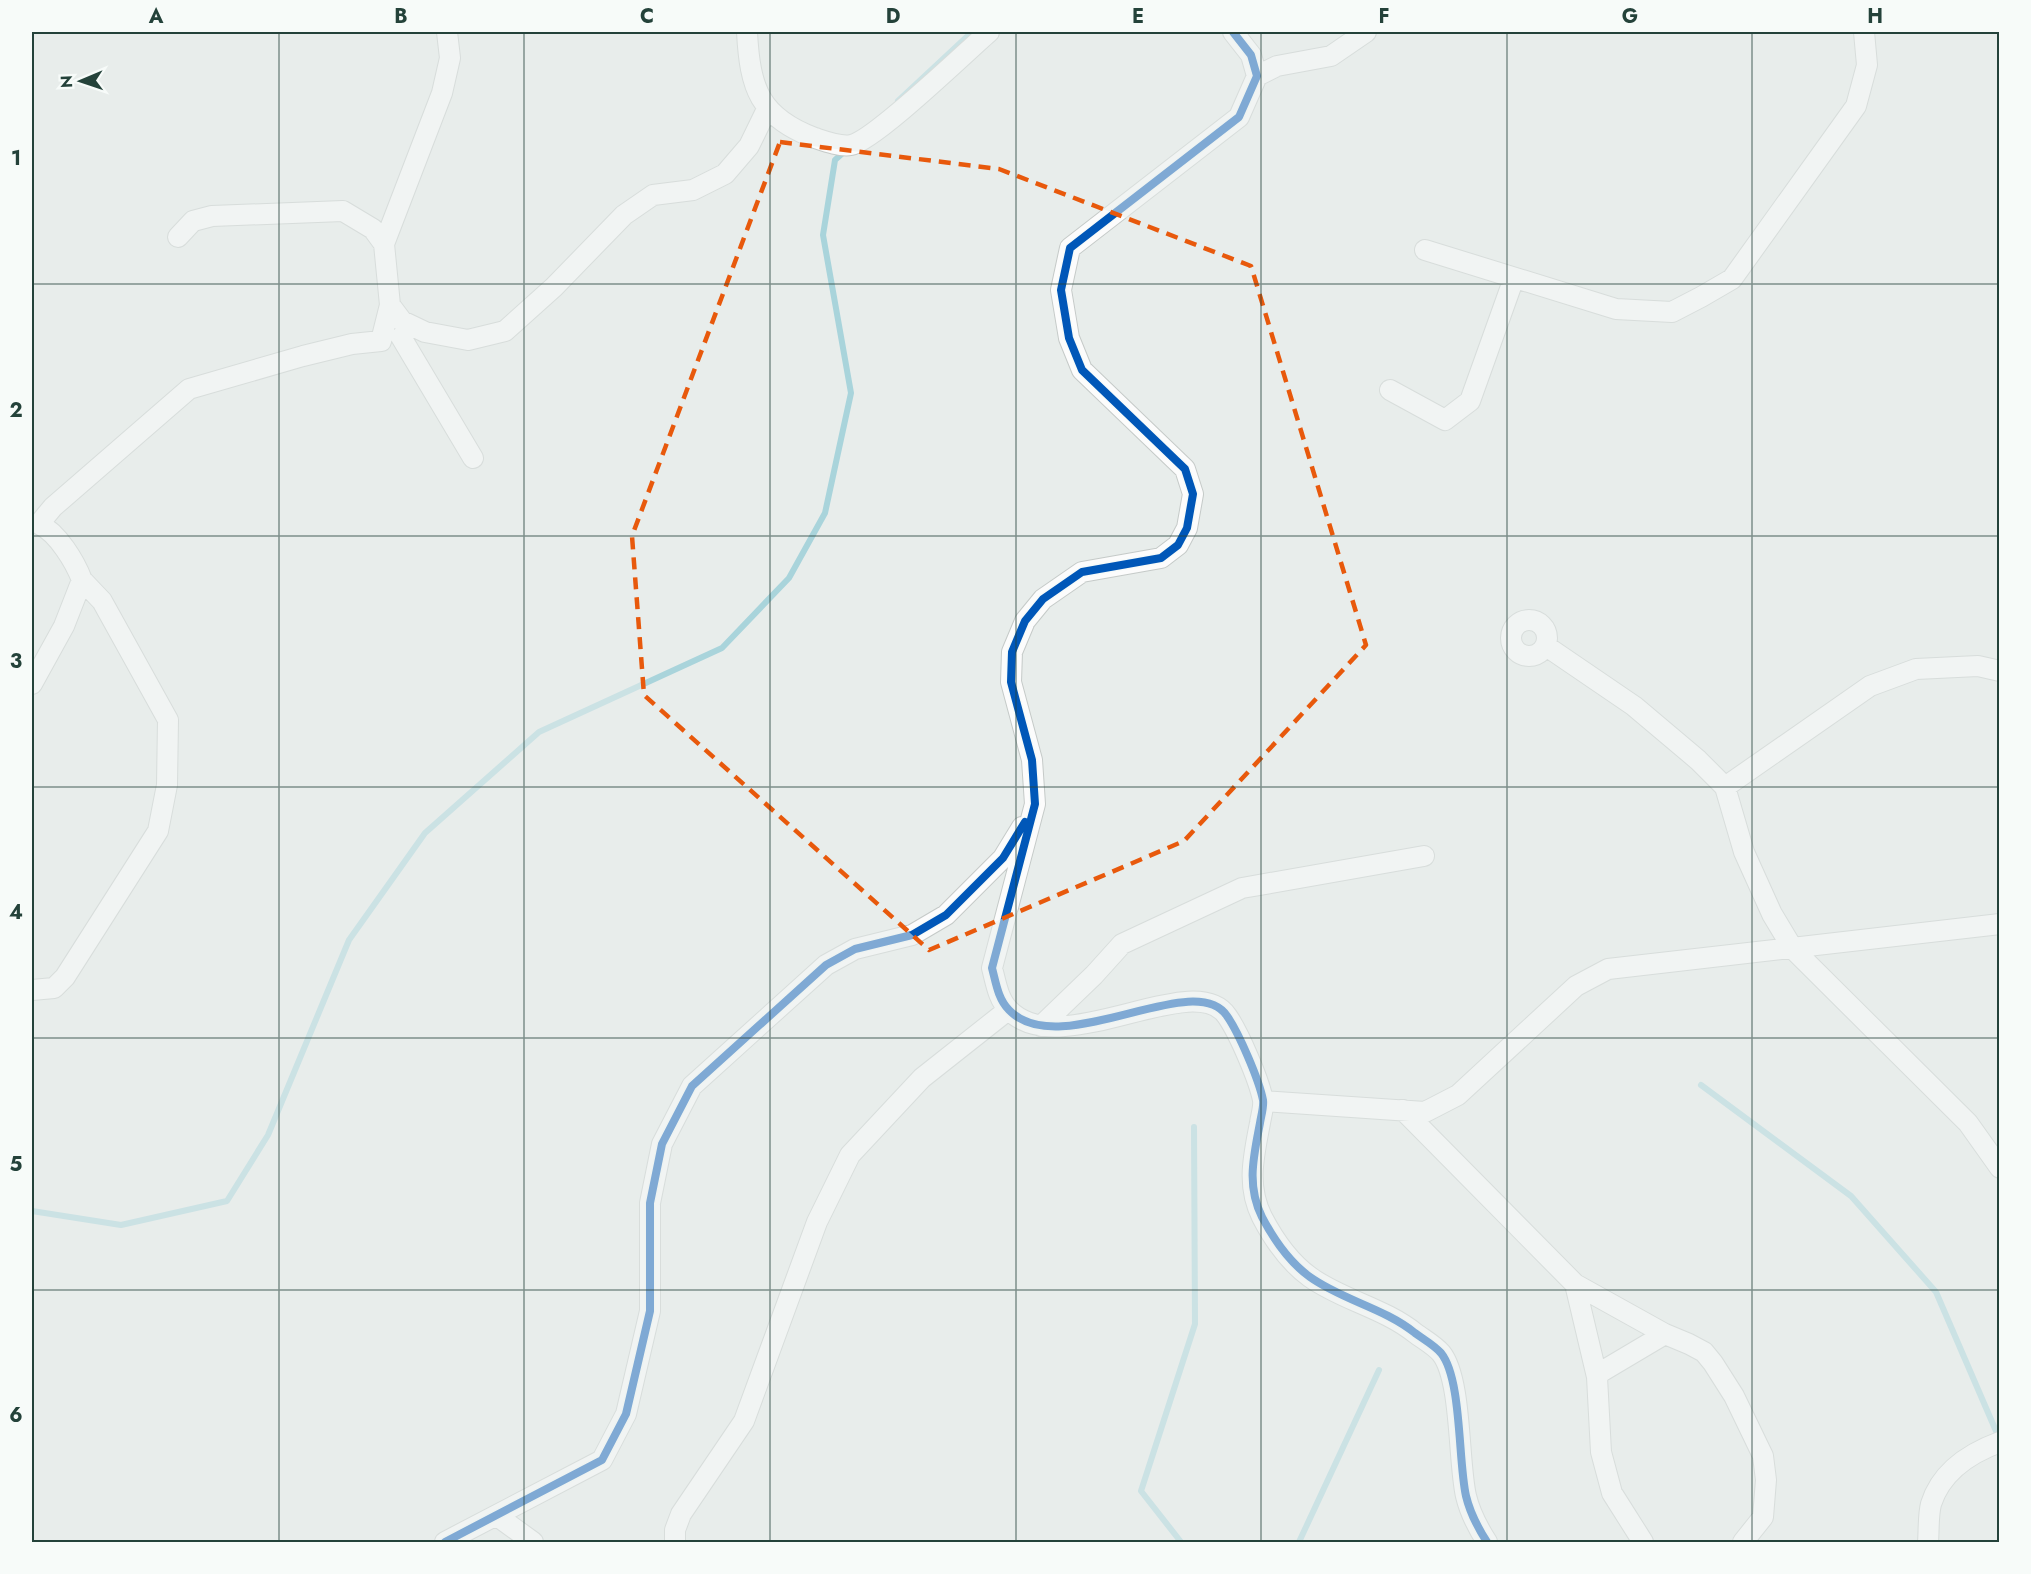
<svg xmlns="http://www.w3.org/2000/svg" width="2031" height="1574" viewBox="0 0 2031 1574" font-family="Jost,sans-serif">
	<rect width="100%" height="100%" fill="#e8edeb"/>
	<g fill="none" stroke-linecap="round" stroke-linejoin="round">
		<!-- stream -->
		<path stroke="#a9d4db" stroke-width="6" d="M898,101L972,32
			M1701,1085L1851,1196L1936,1292L1999,1438
			M32,1211L121,1225L227,1201L268,1135L349,940L425,833L539,732L722,648L789,578L825,513L851,393L823,235L835,160L845,151
			M1181,1542L1141,1491L1195,1324L1194,1127
			M1299,1542L1379,1370"/>
		<defs>
			<path id="minor" d="M447,32L450,58L442,93L384,244L390,305L402,321L425,332L468,340L505,331L554,287L624,215L653,195L693,190L725,174L749,146L767,109
				M747,32C750,88 759,117 815,138C824,141 840,147 851,145C874,141 966,52 989,32
				M1233,32L1251,55L1257,76L1239,117L1070,248L1061,290L1069,338L1082,370L1185,469L1193,494L1187,528L1178,545L1161,558L1082,572L1043,599L1025,621L1012,652L1011,682L1032,760L1035,804L992,968C996,983 998,999 1009,1010C1060,1063 1194,967 1227,1016C1239,1033 1259,1080 1263,1100C1264,1107 1261,1116 1260,1123C1254,1155 1246,1185 1262,1217C1274,1240 1289,1262 1310,1277C1342,1300 1384,1308 1415,1333C1423,1339 1434,1345 1441,1353C1462,1379 1458,1461 1466,1496C1470,1513 1478,1528 1487,1542
				M1257,76L1277,66L1331,56L1366,32
				M178,237L193,221L212,216L343,211L373,229L384,244
				M1425,250L1616,309L1672,312L1701,297L1732,279L1856,106L1867,65L1864,32
				M401,337L473,458
				M1390,390L1445,420L1470,401L1514,278
				M1511 638a18 18 0 1 1 36 0a18 18 0 1 1-36 0Z
				M1546,646L1634,706L1698,760L1725,787L1744,852L1772,914L1793,949L1968,1123L2000,1168
				M32,684L64,626L82,580C75,562 58,533 39,524L53,507L189,389L303,356L352,344L381,341L390,305
				M1725,787L1870,686L1916,669L1978,666L2000,671
				M32,990L54,988L65,977L158,831L167,785L168,720L102,601L82,580
				M1041,1026L1094,975L1122,944L1242,888L1424,856
				M1263,1101L1425,1112L1458,1095L1576,986L1608,969L2000,924
				M1403,1110L1575,1284L1665,1334L1689,1344L1704,1352L1713,1363L1734,1396L1763,1456L1766,1480L1763,1517L1743,1542
				M1575,1284L1597,1377L1601,1452L1612,1493L1643,1542
				M1597,1377L1601,1372L1665,1334
				M497,1516L533,1542
				M445,1542L602,1460L626,1414L650,1311V1203L662,1144L692,1086L826,965L855,949L912,935L946,915L1003,858L1022,827
				M675,1542V1530L681,1514L744,1421L817,1222L850,1155L922,1078L1008,1010
				M1928,1542C1929,1531 1928,1516 1931,1504C1941,1472 1970,1453 2000,1442"/>
		</defs>
		<!-- minor casing -->
		<use href="#minor" stroke="#c5cac8" stroke-width="22"/>
		<!-- minor -->
		<use href="#minor" stroke="#fcfcfc" stroke-width="20"/>
		<defs>
			<path id="cycleway" d="M1233,32L1251,55L1257,76L1239,117L1070,248L1061,290L1069,338L1082,370L1185,469L1193,494L1187,528L1178,545L1161,558L1082,572L1043,599L1025,621L1012,652L1011,682L1032,760L1035,804L992,968C996,983 998,999 1009,1010C1060,1063 1194,967 1227,1016C1239,1033 1259,1080 1263,1100C1264,1107 1261,1116 1260,1123C1254,1155 1246,1185 1262,1217C1274,1240 1289,1262 1310,1277C1342,1300 1384,1308 1415,1333C1423,1339 1434,1345 1441,1353C1462,1379 1458,1461 1466,1496C1470,1513 1478,1528 1487,1542
				M445,1542L602,1460L626,1414L650,1311V1203L662,1144L692,1086L826,965L855,949L912,935L946,915L1003,858L1025,822"/>
		</defs>
		<!-- cycleway casing -->
		<use href="#cycleway" stroke="#f7fbf9" stroke-width="11"/>
		<!-- cycleway -->
		<use href="#cycleway" stroke="#0057b8" stroke-width="8"/>
	</g>
	<!-- marked area -->
	<path d="M0 0H2031V1574H0ZM780,142L999,169L1251,266L1366,645L1184,841L929,950L644,695L632,536Z" fill="#e8edeb" fill-opacity=".55" fill-rule="evenodd"/>
	<path fill="none" stroke="#e8590c" stroke-width="4.5" stroke-dasharray="12 8" stroke-linejoin="round" d="M780,142L999,169L1251,266L1366,645L1184,841L929,950L644,695L632,536Z"/>
	<!-- grid -->
	<path fill="none" stroke="#24423a" stroke-width="1.5" stroke-opacity="0.55" d="M279,32V1542M524,32V1542M770,32V1542M1016,32V1542M1261,32V1542M1507,32V1542M1752,32V1542M32,284H2000M32,536H2000M32,787H2000M32,1038H2000M32,1290H2000"/>
	<!-- border -->
	<rect width="2031" height="1574" fill="none" stroke="#f7fbf9" stroke-width="66"/>
	<!-- north arrow -->
	<g transform="translate(81 81) rotate(268)" stroke="#f7fbf9" stroke-width="4.5" paint-order="stroke">
	<path d="M0-4.5L10 22L0 15L-10 22Z" fill="#24423a"/>
	<text y="-9" font-size="16" font-weight="bold" text-anchor="middle" fill="#24423a">N</text>
	</g>
	<rect x="33" y="33" width="1965" height="1508" fill="none" stroke="#24423a" stroke-width="2"/>
	<g font-size="20" text-anchor="middle" font-weight="bold" fill="#24423a">
		<text x="156" y="23">A</text>
		<text x="401" y="23">B</text>
		<text x="647" y="23">C</text>
		<text x="893" y="23">D</text>
		<text x="1138" y="23">E</text>
		<text x="1384" y="23">F</text>
		<text x="1630" y="23">G</text>
		<text x="1875" y="23">H</text>
		<text x="16" y="165">1</text>
		<text x="16" y="417">2</text>
		<text x="16" y="668">3</text>
		<text x="16" y="919">4</text>
		<text x="16" y="1171">5</text>
		<text x="16" y="1422">6</text>
	</g>
</svg>
